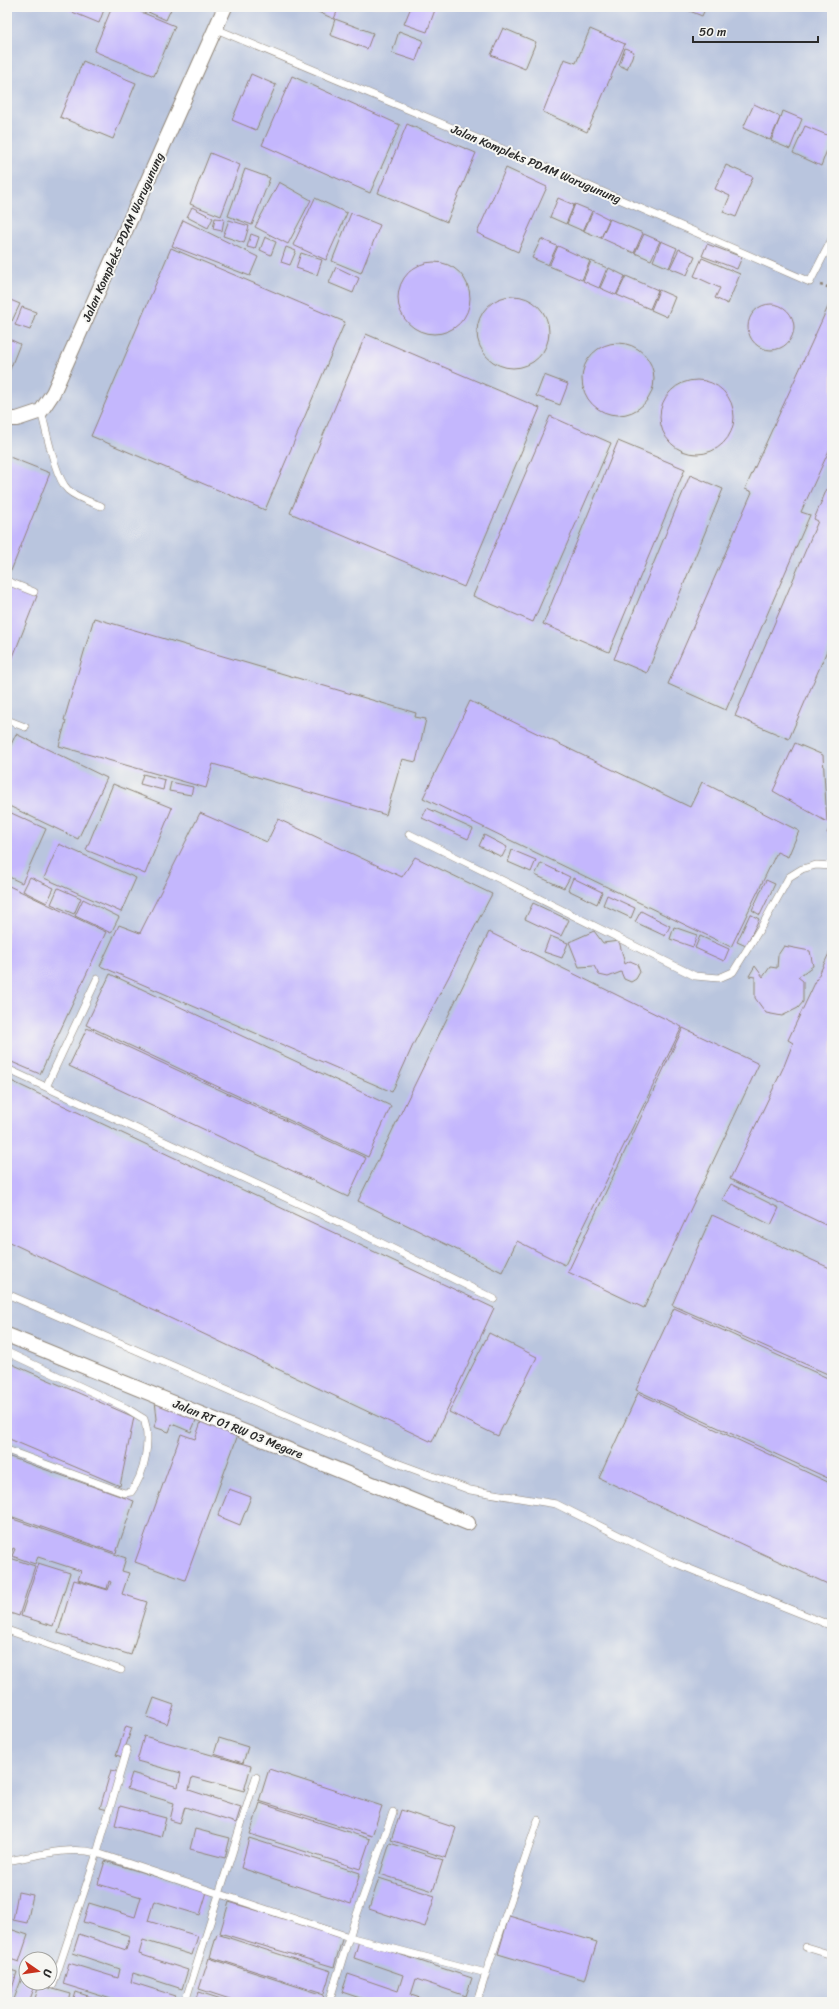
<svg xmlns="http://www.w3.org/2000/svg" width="839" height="2009" viewBox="0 0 839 2009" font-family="Sriracha,sans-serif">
	<rect width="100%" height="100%" fill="#f6f6f2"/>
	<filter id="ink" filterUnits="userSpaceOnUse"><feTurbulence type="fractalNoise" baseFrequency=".025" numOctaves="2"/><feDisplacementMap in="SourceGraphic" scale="8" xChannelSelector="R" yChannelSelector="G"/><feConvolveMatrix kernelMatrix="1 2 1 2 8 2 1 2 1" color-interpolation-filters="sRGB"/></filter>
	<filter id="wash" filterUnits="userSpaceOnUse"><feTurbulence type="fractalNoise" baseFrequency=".012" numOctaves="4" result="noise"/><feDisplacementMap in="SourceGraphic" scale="16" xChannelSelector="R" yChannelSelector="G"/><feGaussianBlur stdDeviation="0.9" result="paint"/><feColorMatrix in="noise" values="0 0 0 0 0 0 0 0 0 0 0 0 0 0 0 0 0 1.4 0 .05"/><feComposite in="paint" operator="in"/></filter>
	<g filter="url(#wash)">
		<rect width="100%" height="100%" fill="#f3ddc2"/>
		<!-- industrial -->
		<path fill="#b9c5de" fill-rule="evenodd" d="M7,7H832V2002H7ZM26,1959H50V1983H26Z"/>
		<g id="blocks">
			<!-- building -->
			<path fill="#c4b7fd" d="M60,7H105L99,23Z
				M112,7H129L175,26L154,76L94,51Z
				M137,7H172L166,20Z
				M310,7H339L334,19L309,8Z
				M411,7H436L427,32L404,24Z
				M680,7H706L702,16Z
				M335,19L373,33L367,49L330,35Z
				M503,28L536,42L525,69L491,55Z
				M590,29L625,44L587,132L543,112L564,59L576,63Z
				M399,31L423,40L416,61L392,53Z
				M625,48L634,52L627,69L619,65Z
				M83,61L136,83L113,139L60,117Z
				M251,74L276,85L256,130L232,120Z
				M292,76L400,125L370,193L262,145Z
				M754,104L781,117L783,111L802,119L790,149L771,141L780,118L770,140L743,128Z
				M407,124L476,153L447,222L378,193Z
				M805,126L832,137L821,166L793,153Z
				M210,153L240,165L221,216L190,204Z
				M726,165L753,177L736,217L723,212L730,196L715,189Z
				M506,168L547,187L518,252L477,233Z
				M245,169L270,178L252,225L228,216Z
				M279,182L311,200L288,244L255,227Z
				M315,198L347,213L326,260L293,245Z
				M558,198L574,205L566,224L550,217Z
				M575,204L592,211L583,231L567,224Z
				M192,207L213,218L208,228L187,217Z
				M593,211L609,219L601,238L584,231Z
				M351,213L380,225L361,273L332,261Z
				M215,218L224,219L222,231L213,229Z
				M610,219L643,233L634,253L601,238Z
				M183,220L258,257L250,276L172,246Z
				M229,220L249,226L244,243L223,236Z
				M251,234L259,237L255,249L247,247Z
				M644,234L660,241L651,260L635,253Z
				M265,237L276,242L271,255L260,250Z
				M541,239L557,246L548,265L532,258Z
				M661,241L677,248L669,268L653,261Z
				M707,244L742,257L737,269L702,256Z
				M558,246L590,261L582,280L549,266Z
				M286,247L296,251L290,265L281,262Z
				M171,248L345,322L265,510L91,436Z
				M679,249L695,256L687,275L670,268Z
				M301,253L322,260L317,275L296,268Z
				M702,258L740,274L728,304L715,298L720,288L694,276Z
				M591,261L607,268L599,288L583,281Z
				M398 298a36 36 0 1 1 72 0a36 36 0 1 1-72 0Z
				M336,267L359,278L353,293L329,283Z
				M609,268L625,276L616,295L600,288Z
				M626,276L658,290L650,309L617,295Z
				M659,290L675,297L667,317L651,310Z
				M477 332a36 36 0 1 1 72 0a36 36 0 1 1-72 0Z
				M832,298V444L801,512L810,515L726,710L668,684L752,492L745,489Z
				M8,299L20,304L12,321L7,319Z
				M748 327a23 23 0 1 1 46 0a23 23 0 1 1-46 0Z
				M22,307L36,312L30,330L15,325Z
				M366,334L540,408L464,587L290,513Z
				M7,338L20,344L7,377Z
				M582 379a36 36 0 1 1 72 0a36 36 0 1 1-72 0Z
				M544,375L568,384L560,405L536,396Z
				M660 417a37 37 0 1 1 74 0a37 37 0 1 1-74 0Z
				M550,416L611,443L533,622L473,596Z
				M618,441L685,469L609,652L543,624Z
				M7,456L50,473L11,571L7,569Z
				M690,475L723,489L647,673L614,659Z
				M832,477V639L789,739L735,716L818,521L814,519Z
				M7,584L37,596L7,672Z
				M94,618L416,713L415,717L426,719L416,762L402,759L386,815L213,764L206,788L59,746L66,721L64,720Z
				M470,701L690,807L702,782L799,831L788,857L777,852L731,947L423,798Z
				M16,734L107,778L78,839L7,805V753Z
				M795,743L823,755L827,822L773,791Z
				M143,774L165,780L163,790L140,784Z
				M171,782L193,787L191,795L169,791Z
				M113,784L172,808L145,874L86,850Z
				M427,808L473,829L468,839L422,818Z
				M7,811L46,829L22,883L7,876Z
				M200,813L267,842L278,819L402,877L415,857L492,894L413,1045L392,1092L100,966L119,925L140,933Z
				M832,822V835L827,833Z
				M484,835L507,847L502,857L479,846Z
				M59,844L136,878L121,912L44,878Z
				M512,850L536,860L531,872L508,862Z
				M541,863L570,877L564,888L535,875Z
				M30,877L54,888L47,903L23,891Z
				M573,878L602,892L597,904L568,890Z
				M766,880L775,884L760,915L752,910Z
				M7,885L106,932L40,1074L7,1060Z
				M58,888L81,898L74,914L51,904Z
				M607,895L635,908L631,918L603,905Z
				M83,899L119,917L111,933L75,916Z
				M533,903L569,920L561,936L525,919Z
				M641,911L670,926L665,936L635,922Z
				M750,914L759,919L746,946L737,942Z
				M674,927L697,935L693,947L670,939Z
				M594,931L603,943L619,941L625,964L630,961L637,964L640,972L636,979L631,982L624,979L621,972L608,977L599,975L594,966L579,967L569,942Z
				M489,932L682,1027L565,1265L517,1241L502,1272L358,1201Z
				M550,936L568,943L562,958L544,952Z
				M700,936L729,949L724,961L695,948Z
				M784,946L810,951L813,966L798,977L803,981V1002L798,1008L782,1016L766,1013L755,998V977L749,976L755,966L763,977L770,967L777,968L778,955Z
				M832,947V1228L730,1179L784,1066L793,1043L788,1040Z
				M110,974L391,1106L368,1157L86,1025Z
				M87,1028L366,1158L348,1197L69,1066Z
				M683,1028L759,1064L644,1308L568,1272Z
				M7,1079L494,1308L432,1442L7,1241Z
				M731,1184L779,1208L771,1225L722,1200Z
				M712,1215L832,1269V1376L672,1305Z
				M674,1308L832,1380V1480L636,1390Z
				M489,1333L537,1357L498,1436L449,1412Z
				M7,1362L134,1417L120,1486L7,1438Z
				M638,1393L832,1484V1586L599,1478Z
				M155,1401L197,1418L191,1432L172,1424L169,1432L154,1427L157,1419Z
				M202,1419L239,1432L185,1580L135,1562L181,1434L195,1439Z
				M7,1456L134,1501L116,1553L7,1515Z
				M229,1489L251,1497L240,1525L218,1516Z
				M7,1517L126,1558L122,1571L129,1573L122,1594L147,1602L131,1655L58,1633L74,1580L108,1590L111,1582L109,1581L107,1589L78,1580L81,1571L38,1557L35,1564L12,1556L15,1549L13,1548L10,1556L7,1555Z
				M7,1557L35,1566L19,1616L7,1612Z
				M38,1563L70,1573L53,1626L21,1616Z
				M154,1698L174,1705L167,1724L147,1717Z
				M126,1726L132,1728L122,1757L116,1755Z
				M144,1736L251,1766L244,1791L192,1777L189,1790L241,1807L236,1823L185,1807L180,1823L170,1820L174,1803L127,1789L132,1773L178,1787L181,1773L137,1761Z
				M219,1738L248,1747L243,1763L214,1754Z
				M269,1769L382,1806L372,1836L259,1801Z
				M111,1770L119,1772L108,1810L100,1808Z
				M260,1803L370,1839L360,1869L250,1834Z
				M120,1806L166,1818L161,1837L115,1825Z
				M401,1810L456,1828L446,1858L391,1840Z
				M195,1829L230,1838L225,1858L190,1849Z
				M249,1838L360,1873L351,1904L241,1868Z
				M390,1843L443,1860L433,1891L380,1874Z
				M105,1861L207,1892L200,1915L154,1901L148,1921L198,1936L192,1955L143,1940L139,1954L188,1970L182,1989L133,1973L131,1982L176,1996L174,2002H110L111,1999L63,1984L69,1963L118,1978L120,1969L73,1953L79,1934L126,1950L130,1936L83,1922L89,1903L135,1917L141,1897L98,1884Z
				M379,1878L435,1896L425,1927L369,1909Z
				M18,1892L33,1895L27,1923L13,1920Z
				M229,1902L343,1936L334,1967L220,1933Z
				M509,1916L597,1942L585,1980L498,1954Z
				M7,1928L28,1935L19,1962L7,1958Z
				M217,1934L331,1971L324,1993L210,1957Z
				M359,1941L472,1978L466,1996L416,1979L411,1995L432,2002H372L342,1992L348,1974L398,1991L403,1975L354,1958Z
				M209,1958L324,1995L322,2002H239L199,1989Z
				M7,1969L17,1972L8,2002H7Z
				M24,1972L26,1973V1983H36L29,2002H13Z
				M39,1985L71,1994L69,2002H34Z
				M76,1992L106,2002H73Z
				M199,1992L231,2002H196Z"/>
		</g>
	</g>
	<g filter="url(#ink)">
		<use href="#blocks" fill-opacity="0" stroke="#8f8476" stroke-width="1"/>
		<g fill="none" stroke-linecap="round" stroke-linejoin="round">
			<defs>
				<path id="lane" d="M216,29L543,166L810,282L832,239
					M41,411C46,429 55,478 68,490C77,498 90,502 101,506
					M7,581L34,592
					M7,720L25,727
					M409,834L695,976L719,978L733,972L763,924L789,877L802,869L816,865L832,866
					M7,1069L343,1224L494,1299
					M46,1087L97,979
					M7,1294L397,1463L470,1490L556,1504L670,1561L832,1626
					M7,1352L126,1408L144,1419C151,1440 145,1474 131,1492L124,1493L7,1450
					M7,1630L121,1670
					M7,1861C36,1856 68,1846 97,1853L349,1937L486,1973L477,2002
					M806,1947L832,1955
					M486,1973L538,1820
					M53,1985L97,1853L127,1749
					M185,2002L256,1777
					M329,2002L349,1937L393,1812"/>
				<path id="street" d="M7,419H17L41,411L53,393L225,7
					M7,1335L468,1523"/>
			</defs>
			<!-- lane casing -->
			<use href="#lane" stroke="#8f8476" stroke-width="8"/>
			<!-- street casing -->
			<use href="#street" stroke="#8f8476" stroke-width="16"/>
			<!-- path -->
			<path stroke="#8f8476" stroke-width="2.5" stroke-dasharray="3 3" stroke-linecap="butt" d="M820,285L832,288"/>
			<!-- lane -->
			<use href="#lane" stroke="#fff" stroke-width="7"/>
			<!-- street -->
			<use href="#street" stroke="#fff" stroke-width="14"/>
		</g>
	</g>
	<g text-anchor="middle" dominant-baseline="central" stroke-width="4" stroke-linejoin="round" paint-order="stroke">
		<!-- street labels -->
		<g font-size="12" fill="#2b2b2b" stroke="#f6f6f2">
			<text transform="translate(536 164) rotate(23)">Jalan Kompleks PDAM Warugunung</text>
			<text transform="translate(123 237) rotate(-66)">Jalan Kompleks PDAM Warugunung</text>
			<text transform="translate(238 1429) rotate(22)">Jalan RT 01 RW 03 Megare</text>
		</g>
	</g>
	<!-- margin -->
	<rect width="839" height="2009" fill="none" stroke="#f6f6f2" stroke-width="24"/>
	<!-- north arrow -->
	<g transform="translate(38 1971) rotate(103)"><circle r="19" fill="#f6f6f2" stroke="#a5a5a2"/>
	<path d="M0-3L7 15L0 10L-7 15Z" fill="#c8321e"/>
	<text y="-6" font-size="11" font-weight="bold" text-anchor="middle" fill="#2b2b2b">U</text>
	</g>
	<!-- scale -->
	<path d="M693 36v6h125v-6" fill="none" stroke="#2b2b2b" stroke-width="2"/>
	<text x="699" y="36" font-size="12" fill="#2b2b2b" stroke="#f6f6f2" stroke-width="3" paint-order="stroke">50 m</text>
</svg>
